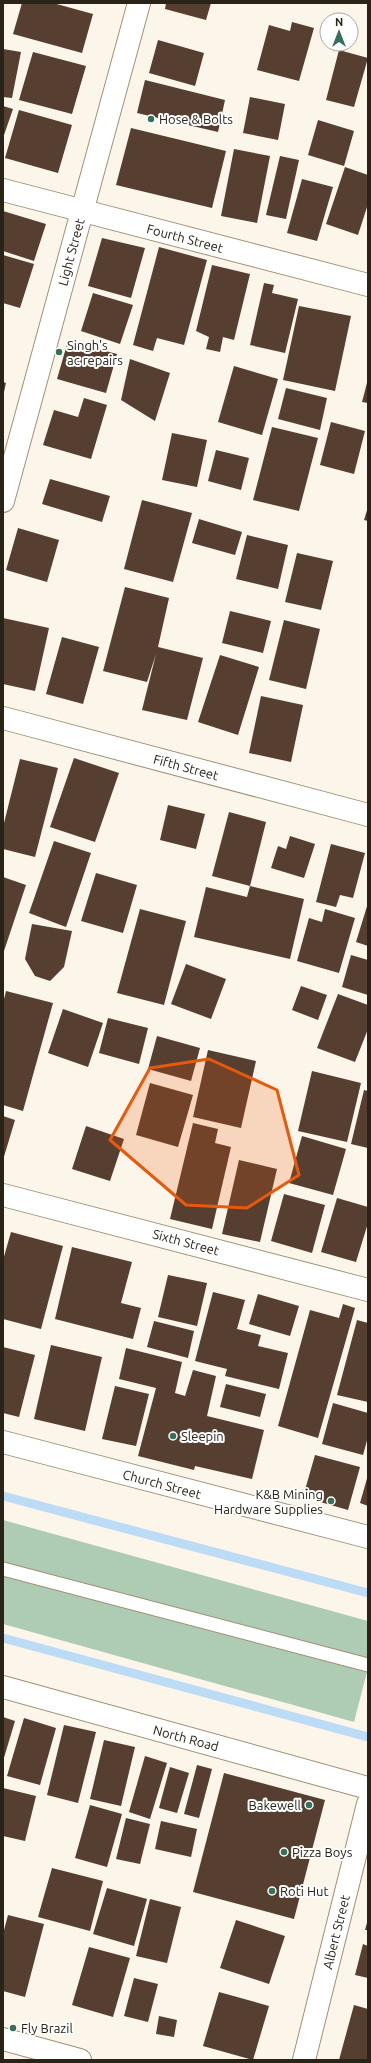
<svg xmlns="http://www.w3.org/2000/svg" width="371" height="2063" viewBox="0 0 371 2063" font-family="Ubuntu,sans-serif">
	<rect width="100%" height="100%" fill="#fcf6ea"/>
	<!-- green -->
	<path fill="#aecbb4" d="M3,1520L368,1621V1668L354,1722L3,1624Z"/>
	<g fill="none" stroke-linecap="round" stroke-linejoin="round">
		<!-- stream -->
		<path stroke="#bcdbf4" stroke-width="9" d="M3,1496L368,1593
			M3,1638L368,1737"/>
	</g>
	<!-- building -->
	<path fill="#563e30" d="M22,3H53L93,14L82,53L13,34Z
		M166,3H211L206,20L165,9Z
		M292,22L314,28L299,81L257,70L269,25L290,31Z
		M158,40L204,53L195,86L149,73Z
		M3,49L21,52L12,98L3,97Z
		M339,50L368,58L354,107L326,100Z
		M33,52L86,66L72,114L19,100Z
		M145,80L225,100L218,132L137,113Z
		M250,97L285,104L278,140L243,133Z
		M3,106L13,109L3,138Z
		M19,110L72,125L58,173L5,158Z
		M318,120L354,131L344,166L308,155Z
		M131,128L226,151L212,208L116,185Z
		M234,149L270,156L257,223L221,216Z
		M280,156L299,160L286,219L266,215Z
		M345,167L368,175V204L358,235L326,224Z
		M302,179L333,187L317,241L287,233Z
		M3,211L46,224L34,261L3,251Z
		M102,238L145,248L131,298L88,286Z
		M159,247L207,260L184,345L157,338L153,351L133,345Z
		M3,255L34,264L20,308L3,303Z
		M212,265L250,274L234,340L223,337L220,352L206,349L209,337L196,331Z
		M264,283L274,285L272,293L298,299L285,353L250,345Z
		M93,293L133,305L120,344L81,331Z
		M299,306L351,316L335,391L283,380Z
		M68,341L117,354L106,393L57,379Z
		M130,359L170,373L155,421L121,400Z
		M234,366L278,379L262,435L218,422Z
		M368,379V403L362,402Z
		M3,382L6,383L4,392H3Z
		M286,388L327,398L320,430L278,419Z
		M84,398L107,405L91,459L43,445L54,410L78,417Z
		M331,422L365,431L354,474L320,465Z
		M272,427L318,438L299,511L253,500Z
		M172,433L207,440L197,487L162,480Z
		M216,450L249,458L241,490L208,481Z
		M50,479L110,496L102,522L42,504Z
		M142,500L192,513L173,582L124,569Z
		M368,507V521L364,520Z
		M199,519L242,532L235,555L192,543Z
		M18,528L59,540L47,582L6,570Z
		M247,535L288,545L278,589L236,579Z
		M297,553L333,561L321,610L285,602Z
		M125,587L169,598L158,647L203,658L187,720L142,710L156,654L147,682L103,671Z
		M230,611L271,621L263,653L222,643Z
		M3,618L49,628L35,691L3,684Z
		M284,620L320,629L306,689L269,680Z
		M62,637L99,647L83,704L46,694Z
		M220,655L259,667L238,735L198,722Z
		M261,696L303,705L291,762L249,753Z
		M74,758L119,773L95,842L50,827Z
		M20,759L58,768L35,857L3,849V827Z
		M168,805L205,814L196,849L160,840Z
		M229,812L266,822L250,886L304,899L290,959L194,937L206,887L247,897L250,886L212,876Z
		M290,836L315,844L304,878L271,868L278,846L286,849Z
		M54,841L91,853L66,927L29,913Z
		M331,844L365,853L353,898L340,895L336,907L316,902Z
		M96,873L137,885L123,933L81,921Z
		M3,877L26,885L3,954Z
		M368,903V946L356,942Z
		M140,909L186,921L164,1005L117,993Z
		M325,909L355,918L339,973L297,961L309,918L322,922Z
		M32,924L72,931L64,967L50,981L35,976L25,959Z
		M351,955L368,960V995L342,987Z
		M186,964L226,979L211,1019L171,1004Z
		M301,986L327,995L318,1020L292,1010Z
		M6,991L53,1003L23,1111L3,1105V1003Z
		M338,994L368,1005V1029L355,1062L317,1048Z
		M63,1009L103,1023L88,1067L48,1053Z
		M108,1018L148,1028L139,1064L99,1053Z
		M157,1036L200,1048L191,1081L148,1069Z
		M208,1050L256,1061L241,1128L193,1117Z
		M312,1071L361,1083L347,1142L298,1131Z
		M150,1083L193,1095L178,1147L136,1135Z
		M364,1090L368,1091V1148L351,1144Z
		M3,1116L15,1120L3,1160Z
		M193,1123L218,1129L215,1143L231,1147L212,1229L170,1219Z
		M86,1126L124,1139L110,1181L72,1169Z
		M302,1136L346,1149L333,1195L289,1183Z
		M239,1160L277,1169L260,1242L222,1234Z
		M284,1194L325,1205L312,1253L271,1241Z
		M337,1198L368,1207V1223L356,1262L321,1252Z
		M11,1232L63,1246L41,1329L3,1319V1260Z
		M72,1247L132,1262L121,1303L141,1308L133,1339L55,1319Z
		M168,1275L207,1283L197,1326L158,1317Z
		M213,1292L245,1300L237,1329L261,1335L258,1346L288,1353L279,1389L225,1376L227,1369L195,1361Z
		M258,1294L299,1306L290,1336L249,1324Z
		M343,1304L355,1308L318,1438L278,1426L310,1310L339,1318Z
		M357,1320L368,1323V1402L337,1395Z
		M154,1321L194,1331L188,1358L147,1347Z
		M51,1345L102,1357L85,1431L34,1419Z
		M3,1347L35,1355L19,1417L3,1413Z
		M126,1348L182,1362L175,1393L185,1396L193,1370L216,1376L207,1416L264,1430L252,1479L195,1466L194,1470L138,1456L156,1388L119,1379Z
		M226,1384L266,1394L260,1417L220,1407Z
		M115,1386L149,1394L136,1446L102,1439Z
		M333,1403L368,1413V1437L363,1455L322,1444Z
		M315,1455L360,1467L348,1510L303,1497Z
		M368,1475V1506L360,1503Z
		M3,1717L15,1721L3,1761Z
		M24,1718L56,1728L40,1785L7,1776Z
		M64,1725L96,1732L78,1803L47,1795Z
		M104,1740L135,1747L121,1806L90,1799Z
		M145,1756L167,1763L150,1819L129,1812Z
		M197,1765L212,1769L199,1818L184,1814Z
		M170,1767L189,1773L177,1813L159,1808Z
		M224,1773L325,1800L294,1919L193,1892Z
		M3,1788L36,1796L25,1841L3,1836Z
		M90,1805L122,1814L107,1867L75,1858Z
		M126,1818L150,1824L140,1864L116,1859Z
		M161,1821L197,1829L191,1857L155,1849Z
		M52,1868L103,1881L90,1931L38,1917Z
		M107,1888L147,1899L134,1946L93,1934Z
		M150,1899L181,1907L167,1963L136,1956Z
		M8,1915L44,1924L25,1997L3,1991V1934Z
		M368,1919V1930H365Z
		M236,1920L285,1936L269,1984L220,1968Z
		M363,1944L368,1946V1978L355,1975Z
		M89,1947L130,1958L113,2017L72,2005Z
		M134,1978L158,1984L148,2022L124,2016Z
		M219,1992L269,2006L253,2060L203,2046Z
		M354,2005L368,2009V2060H339Z
		M159,2016L177,2020L174,2037L156,2034Z"/>
	<g fill="none" stroke-linecap="round" stroke-linejoin="round">
		<defs>
			<path id="service" d="M3,1569L368,1665"/>
			<path id="minor" d="M3,190L368,285
				M3,501L139,3
				M3,718L368,815
				M3,1195L368,1290
				M3,2039L80,2060"/>
			<path id="tertiary" d="M3,1442L368,1537
				M3,1687L368,1788
				M304,2060L368,1804"/>
		</defs>
		<!-- service casing -->
		<use href="#service" stroke="#a09176" stroke-width="15"/>
		<!-- minor casing -->
		<use href="#minor" stroke="#a09176" stroke-width="24"/>
		<!-- tertiary casing -->
		<use href="#tertiary" stroke="#a09176" stroke-width="24"/>
		<!-- service -->
		<use href="#service" stroke="#fff" stroke-width="13"/>
		<!-- minor -->
		<use href="#minor" stroke="#fff" stroke-width="22"/>
		<!-- tertiary -->
		<use href="#tertiary" stroke="#fff" stroke-width="22"/>
	</g>
	<!-- marked area -->
	<path fill="#e8590c" fill-opacity="0.2" stroke="#e8590c" stroke-width="3" stroke-linejoin="round" d="M209,1059L277,1090L299,1175L247,1208L186,1205L110,1140L150,1068Z"/>
	<!-- markers -->
	<g fill="#357059" stroke="#fff" stroke-width="1.5">
		<circle cx="151" cy="119" r="4"/>
		<circle cx="59" cy="352" r="4"/>
		<circle cx="173" cy="1436" r="4"/>
		<circle cx="331" cy="1501" r="4"/>
		<circle cx="309" cy="1805" r="4"/>
		<circle cx="284" cy="1852" r="4"/>
		<circle cx="272" cy="1891" r="4"/>
		<circle cx="13" cy="2028" r="4"/>
	</g>
	<g text-anchor="middle" dominant-baseline="central" stroke-width="4" stroke-linejoin="round" paint-order="stroke">
		<!-- poi labels -->
		<g font-size="13" fill="#292318" stroke="#fff" text-anchor="start">
			<text x="159" y="119">Hose &amp; Bolts</text>
			<text x="67" y="345">Singh's<tspan x="67" dy="15">ac repairs</tspan></text>
			<text x="181" y="1436">Sleepin</text>
			<text x="323" y="1494" text-anchor="end">K&amp;B Mining<tspan x="323" dy="15">Hardware Supplies</tspan></text>
			<text x="301" y="1805" text-anchor="end">Bakewell</text>
			<text x="292" y="1852">Pizza Boys</text>
			<text x="280" y="1891">Roti Hut</text>
			<text x="21" y="2028">Fly Brazil</text>
		</g>
		<!-- street labels -->
		<g font-size="13" fill="#292318" stroke="#fff">
			<text transform="translate(185 238) rotate(15)">Fourth Street</text>
			<text transform="translate(71 252) rotate(-75)">Light Street</text>
			<text transform="translate(186 767) rotate(15)">Fifth Street</text>
			<text transform="translate(186 1242) rotate(15)">Sixth Street</text>
			<text transform="translate(162 1484) rotate(15)">Church Street</text>
			<text transform="translate(186 1738) rotate(15)">North Road</text>
			<text transform="translate(336 1932) rotate(-76)">Albert Street</text>
		</g>
	</g>
	<!-- border -->
	<rect width="371" height="2063" fill="none" stroke="#292318" stroke-width="8"/>
	<!-- north arrow -->
	<g transform="translate(339 32)"><circle r="19" fill="#ffffff" stroke="#a9a7a3"/>
	<path d="M0-3L7 15L0 10L-7 15Z" fill="#357059"/>
	<text y="-6" font-size="11" font-weight="bold" text-anchor="middle" fill="#292318">N</text>
	</g>
</svg>
